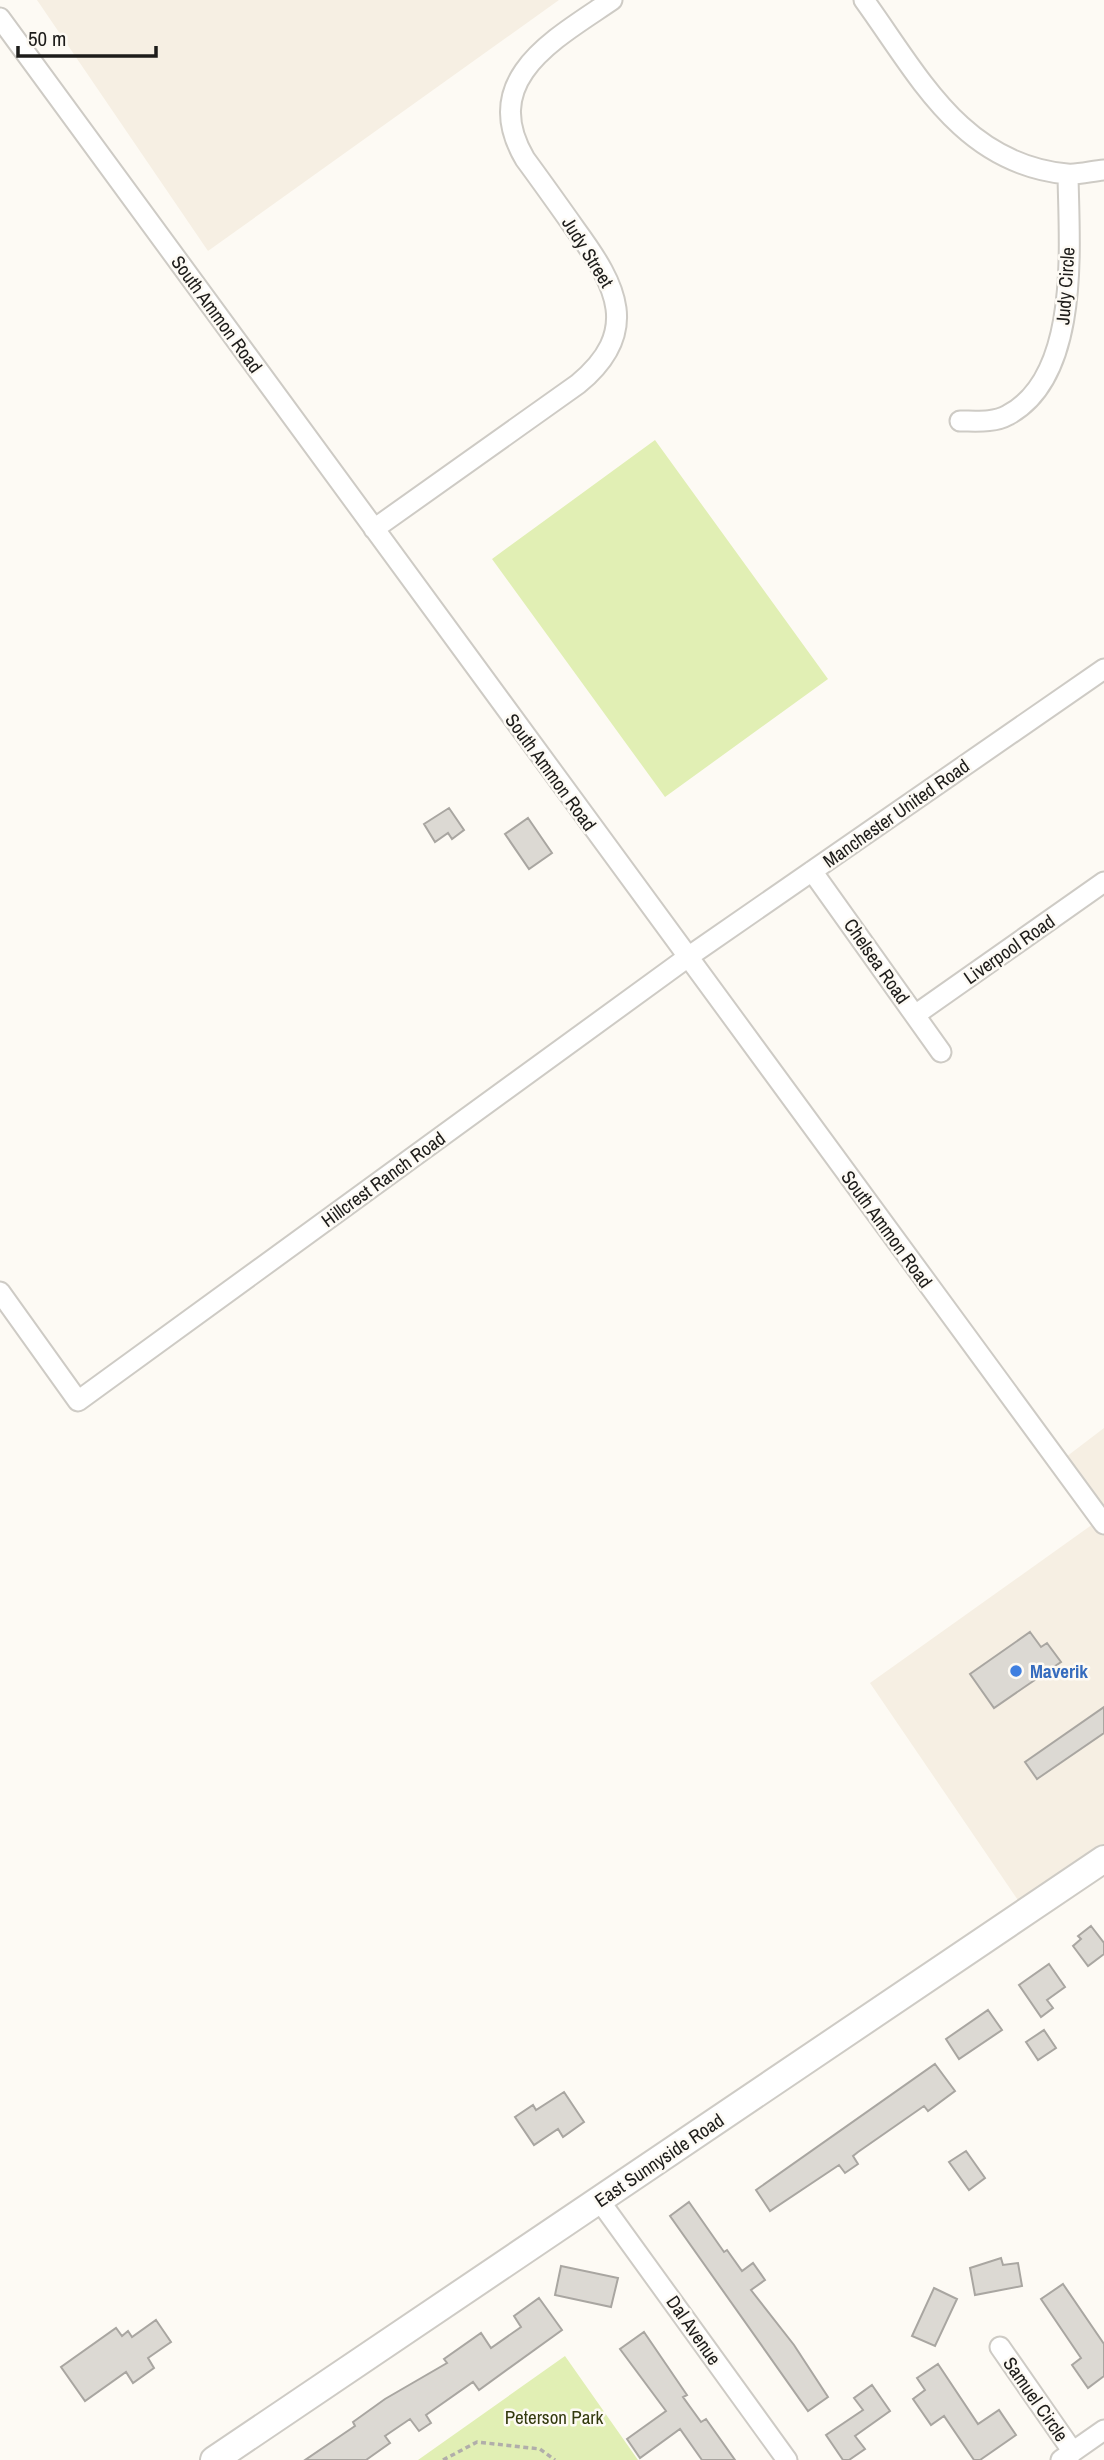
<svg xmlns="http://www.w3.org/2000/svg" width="1104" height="2460" viewBox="0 0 1104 2460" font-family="'Archivo Narrow',sans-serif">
	<rect width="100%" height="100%" fill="#fdfaf4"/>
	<!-- built -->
	<path fill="#f6efe3" d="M37,0H559L208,251Z
		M1104,1428V1859L1026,1912L870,1683L1100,1519L1066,1457Z"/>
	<!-- green -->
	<path fill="#e1efb4" d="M655,440L828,679L665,797L492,559Z
		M565,2356L638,2460H418Z"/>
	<!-- building -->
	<path fill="#dcd9d3" stroke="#a9a6a1" stroke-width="2" d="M449,808L464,830L452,839L448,833L435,842L424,824Z
		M528,818L552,853L529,869L505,834Z
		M1030,1632L1041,1647L1047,1643L1061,1662L994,1708L970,1674Z
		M1104,1707V1733L1037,1779L1025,1762Z
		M1091,1926L1104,1943V1954L1088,1966L1073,1946L1081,1939L1078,1936Z
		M1049,1964L1065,1987L1047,2000L1053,2008L1041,2017L1019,1985Z
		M988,2010L1002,2030L959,2059L946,2039Z
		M1044,2030L1056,2048L1038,2060L1026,2042Z
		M935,2064L955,2091L928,2111L924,2106L858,2152L853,2156L858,2164L845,2173L839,2165L770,2211L756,2190Z
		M564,2092L584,2122L563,2137L558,2129L534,2145L515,2117L533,2105L536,2110Z
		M966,2151L985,2178L969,2190L949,2162Z
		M689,2202L724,2252L727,2250L742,2271L753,2263L765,2280L751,2290L794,2345L828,2397L808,2411L670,2216Z
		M1001,2258L1003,2265L1018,2263L1022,2286L975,2295L970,2268Z
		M561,2266L618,2278L611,2307L555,2295Z
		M1063,2284L1104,2344V2376L1088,2388L1072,2365L1081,2358L1041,2299Z
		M934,2288L957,2299L935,2346L912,2336Z
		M539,2298L562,2330L479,2390L473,2382L426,2415L431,2423L419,2431L410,2419L385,2436L390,2443L366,2460H305L355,2426L353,2422L385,2399L447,2363L444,2359L481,2333L491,2348L521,2327L514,2316Z
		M156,2320L171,2342L148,2358L154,2368L133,2383L126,2372L85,2401L61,2367L116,2328L122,2336L128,2331L132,2337Z
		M644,2332L687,2395L683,2397L701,2422L706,2419L735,2460H702L680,2429L640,2458L627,2439L666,2411L620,2349Z
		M938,2364L978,2424L999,2410L1016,2435L980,2460H974L944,2416L931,2425L913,2399L925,2390L917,2378Z
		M872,2385L890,2411L855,2436L865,2449L849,2460H843L826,2435L863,2410L854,2398Z"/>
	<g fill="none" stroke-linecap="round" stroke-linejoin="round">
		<defs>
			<path id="minor" d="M864,0C919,76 962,164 1067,174C1078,175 1092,171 1104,170
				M0,18L1104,1524
				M960,421C976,421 994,423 1008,415C1081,376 1069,244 1068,175
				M374,529L578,384C641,332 617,286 576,230C559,206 542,182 525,159C478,79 555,39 612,0
				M812,871L941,1052
				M915,1015L1104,882
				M0,1292L78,1401L688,957L1104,669
				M599,2200L787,2460
				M1000,2347L1073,2452
				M1061,2460L1104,2430"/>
			<path id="major" d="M214,2460L1104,1859"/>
		</defs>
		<!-- minor casing -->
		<use href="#minor" stroke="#cecbc5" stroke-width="23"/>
		<!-- major casing -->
		<use href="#major" stroke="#cecbc5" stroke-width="30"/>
		<!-- path -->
		<path stroke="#b1aeaa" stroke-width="3.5" stroke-dasharray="5 3.5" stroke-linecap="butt" d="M443,2460L477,2442L540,2449L555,2460"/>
		<!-- minor -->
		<use href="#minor" stroke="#fff" stroke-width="19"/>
		<!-- major -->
		<use href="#major" stroke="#fff" stroke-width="26"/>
	</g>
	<!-- markers -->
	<circle fill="#3f7fe0" stroke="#fdfaf4" stroke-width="2.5" cx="1016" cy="1671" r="7"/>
	<g text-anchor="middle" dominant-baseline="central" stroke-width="5" stroke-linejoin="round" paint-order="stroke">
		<!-- street labels -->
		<g font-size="19" fill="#1d1c1a" stroke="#fdfaf4">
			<text transform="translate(588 252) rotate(58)">Judy Street</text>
			<text transform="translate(1065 286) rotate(-86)">Judy Circle</text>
			<text transform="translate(217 314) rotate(54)">South Ammon Road</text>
			<text transform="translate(551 772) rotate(54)">South Ammon Road</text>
			<text transform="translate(896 813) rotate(-35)">Manchester United Road</text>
			<text transform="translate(1009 949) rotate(-35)">Liverpool Road</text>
			<text transform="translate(877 961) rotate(55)">Chelsea Road</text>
			<text transform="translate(383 1179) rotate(-36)">Hillcrest Ranch Road</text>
			<text transform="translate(887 1229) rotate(54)">South Ammon Road</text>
			<text transform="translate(659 2160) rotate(-34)">East Sunnyside Road</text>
			<text transform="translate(694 2330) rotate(55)">Dal Avenue</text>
			<text transform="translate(1036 2399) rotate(55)">Samuel Circle</text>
		</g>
		<!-- shop labels -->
		<g font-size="19" font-weight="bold" fill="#366cbe" stroke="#fdfaf4" text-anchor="start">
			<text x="1030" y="1671">Maverik</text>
		</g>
		<!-- park labels -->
		<g font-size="19" fill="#333a0e" stroke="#fdfaf4">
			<text x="554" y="2417">Peterson Park</text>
		</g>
	</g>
	<!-- scale -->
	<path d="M18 46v10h138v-10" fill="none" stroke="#1d1c1a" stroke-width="3.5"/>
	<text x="28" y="46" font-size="21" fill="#1d1c1a" stroke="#fdfaf4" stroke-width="5" paint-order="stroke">50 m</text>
</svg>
